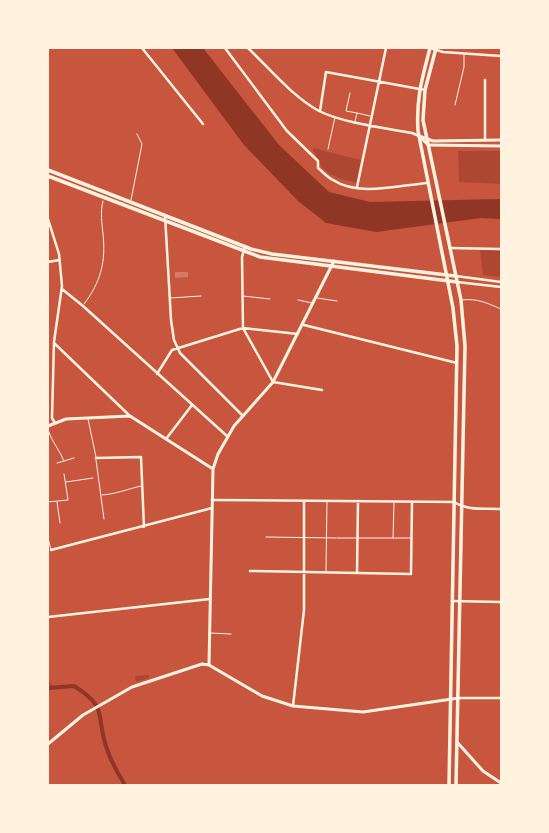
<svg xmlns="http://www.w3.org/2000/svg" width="549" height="833" viewBox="0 0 549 833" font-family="'Work Sans',sans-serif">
	<rect width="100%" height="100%" fill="#c8553d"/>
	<!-- green -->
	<path fill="#ae4732" d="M313,148L361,160L356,183C344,179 328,177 321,165C318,160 317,156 313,151Z
		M458,151H501V184L459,182Z
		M480,250L501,251V277L483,275Z
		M149,675V678L136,682L135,676Z"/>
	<!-- water -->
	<path fill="#8f3625" d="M172,48H203L279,145L329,192L370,202L501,199V219L481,218L376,232L326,223L298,201L244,145Z"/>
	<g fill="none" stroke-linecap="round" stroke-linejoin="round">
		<!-- stream -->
		<path stroke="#8f3625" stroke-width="1" d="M48,681L53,688"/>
		<!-- canal -->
		<path stroke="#8f3625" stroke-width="4" d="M48,688L74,686C110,708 95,717 107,749C111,761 118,774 125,785"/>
	</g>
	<!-- building -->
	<path fill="#d67c66" d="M175,272H188V277L175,278Z"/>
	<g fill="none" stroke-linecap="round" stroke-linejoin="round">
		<!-- path -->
		<path stroke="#fff3e0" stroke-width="1" d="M84,304C101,282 106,261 103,234C102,223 100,212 103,201"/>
		<!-- service -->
		<path stroke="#fff3e0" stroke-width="1" d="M350,93L346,111L357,113
			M455,105L464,67V54
			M355,121L357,113L370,116
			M328,149L335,117
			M131,200L142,144L137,134
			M243,296L270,299
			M170,298L201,296
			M317,298L337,301
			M298,300L312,303
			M462,300C477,298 487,303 501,309
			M88,419L96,457
			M48,430C52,442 59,449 64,461
			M96,460L104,519
			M57,463L74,458
			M66,482L93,478
			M102,495C116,494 128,489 141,486
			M48,502L68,500L64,474
			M57,502L60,523
			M266,537L336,538
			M48,538L51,550
			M337,538H411
			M393,538L394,503
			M326,572L327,501
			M210,633L231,634"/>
		<!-- minor -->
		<path stroke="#fff3e0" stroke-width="2.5" d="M142,48L203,124
			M225,48L287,131L318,161V168C323,172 327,177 333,180C359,197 399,185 428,183
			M248,48C270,69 292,96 319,111C343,123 385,128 412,133L419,136L428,145
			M430,48L443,52L501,56
			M320,111L326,72L425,90
			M485,140V80
			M357,187L386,48
			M165,215L171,320L174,340L180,353L243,416
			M48,219L59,254L62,286L54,342L52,418L55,423
			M245,247L242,257L243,328L273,382L322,390
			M450,248L501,249
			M48,262L59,260
			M456,276L501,282
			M457,282L501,287
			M62,289L83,306L227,436
			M304,325L457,363
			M54,343L130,416
			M157,374L172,350L243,328L298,334
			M166,439L192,405
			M96,458L141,457L144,527
			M212,500L454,502C468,511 485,508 501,509
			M51,550L212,508
			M250,571L411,574L412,502
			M357,573L358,501
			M452,601L501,602
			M48,617L210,599
			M459,698H501
			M293,706L304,610V501"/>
		<!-- tertiary -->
		<path stroke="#fff3e0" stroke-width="3" d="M419,136L433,141L501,140
			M428,145L501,146
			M48,426L66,419L130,416L213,469
			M209,665L213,469L218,454L234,426L273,382L334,261
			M48,744L83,715L132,687L202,664L209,665L262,696L293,706L363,712L459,698"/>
		<!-- secondary -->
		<path stroke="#fff3e0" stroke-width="3" d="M457,742L483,771L501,783"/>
		<!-- primary -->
		<path stroke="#fff3e0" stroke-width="3.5" d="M430,48C422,79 416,98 418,131L453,308L457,346L449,785
			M436,48L425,90L423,120L461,300L465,346L456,785
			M48,170L251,249L272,254L455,276
			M48,176L260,257L457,282"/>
	</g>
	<!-- border -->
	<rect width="549" height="833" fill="none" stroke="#fff3e0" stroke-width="98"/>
</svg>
